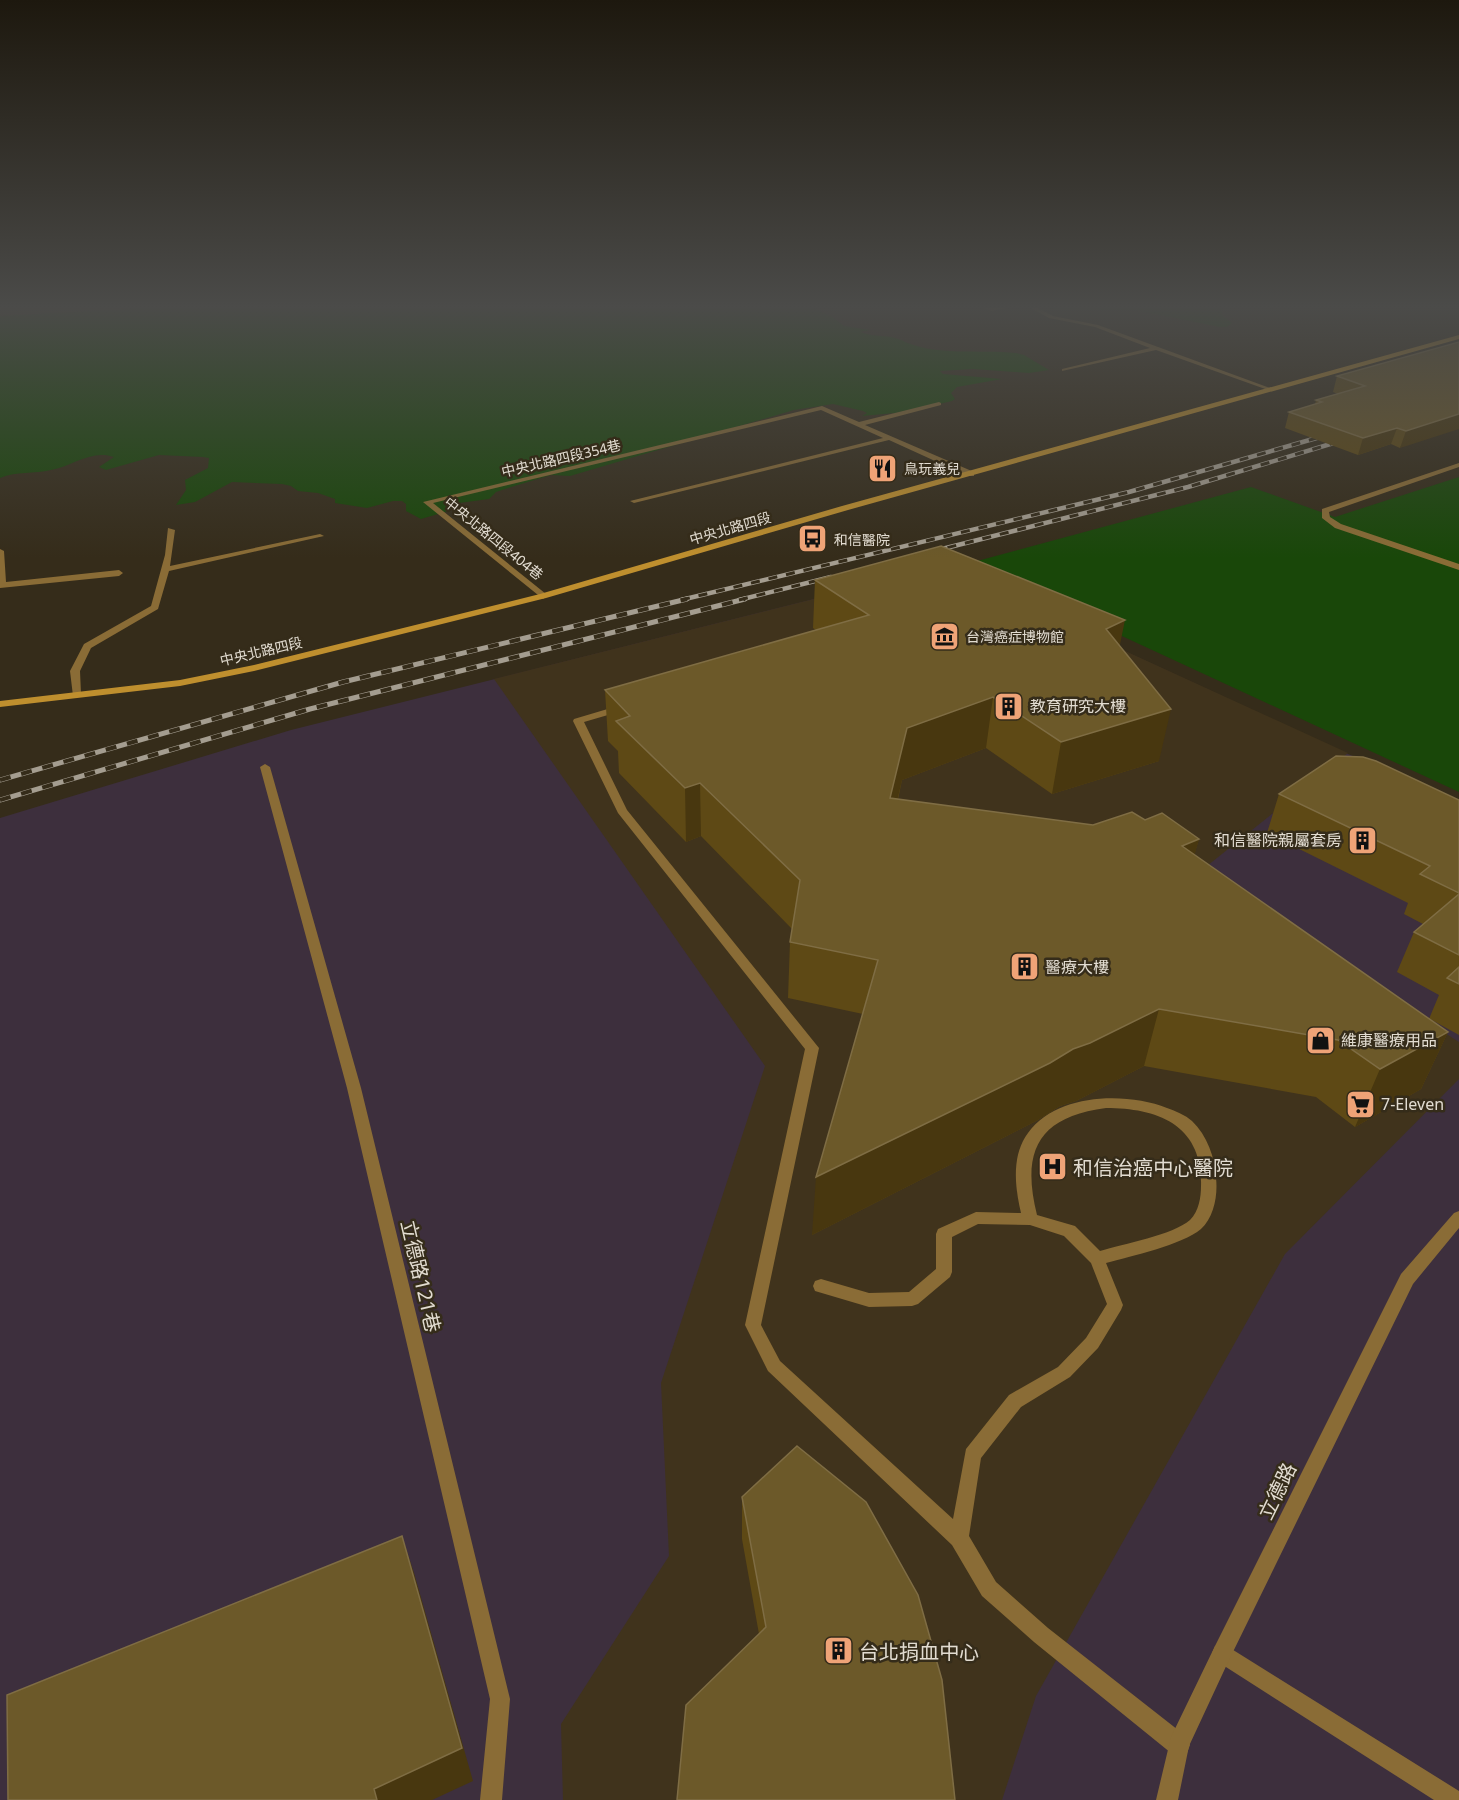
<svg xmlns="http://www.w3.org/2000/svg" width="1459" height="1800" viewBox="0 0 1459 1800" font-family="'Noto Sans','Noto Sans TC',sans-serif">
	<rect width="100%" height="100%" fill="#352c1a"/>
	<!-- industrial -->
	<path fill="#3d2f3d" d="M942,567L1459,805V1800H0V818L291,730Z"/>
	<!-- built -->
	<path fill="#40331c" d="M0,306H271L0,327Z
		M942,567L1348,753L1197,874L1459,1042V1079L1285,1254L1036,1696L1002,1800H563L561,1724L669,1556L661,1383L765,1066L494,679Z"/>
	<!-- green -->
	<path fill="#194709" d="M146,306H192L197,309L232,306H808L831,316L844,326L870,330L860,332C872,337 891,335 901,340C936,357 978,349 1016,353L1024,355L1049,370L1029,373L973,369L940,371L943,374L1002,379L957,387L951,393L955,399L952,401L905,412L862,416L867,413L863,411L833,404L794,410L570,476L551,475L505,489L496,492L489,499L459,503L448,511L421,519L406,511V504L402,501H393L367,508L335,503V499L318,493L298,491L291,486L282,484L232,482L195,502L176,505L186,490L185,480L208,468L209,458L203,457L159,455L106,470L99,467L114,457C92,449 72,466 51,470C34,474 17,471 0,478V316L128,309Z
		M1041,306H1221L1222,315L1232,323L1227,327H1220L1135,310L1056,309Z
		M1459,477V792L966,564L1251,487L1335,517Z"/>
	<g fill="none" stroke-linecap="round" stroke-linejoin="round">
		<!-- lane -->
		<path fill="#8a6c36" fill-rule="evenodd" d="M977,306H1015L992,311Z
			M1027,306H1034L1053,316L1098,325L1273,389L1268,390L1156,350L1062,371V369L1150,348L1095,327L1049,318Z
			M939,402L941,403V405L865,425L974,472V476H968L889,440L634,503L630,501L883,438L821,410L433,503L546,594L547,596L543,599L423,502L822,406L859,422Z
			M168,528L175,530L170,566L320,534L324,536L169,571L158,609L91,648L80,671L81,694L79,696H73L70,671L84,644L151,606L165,555Z
			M0,549L4,551L6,582L119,570L123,573L119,576L0,588Z
			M621,705L626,708L625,710L584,722L627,810L819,1048L761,1325L780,1361L953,1519L966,1449L1009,1395L1058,1367L1086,1338L1107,1304L1091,1263L1064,1236L1030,1225L978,1224L952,1237V1272L950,1277L918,1304L912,1306L869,1307L815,1291L813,1286L815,1281L821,1279L869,1293L909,1292L936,1269V1234L938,1229L976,1212L1021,1213C1015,1187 1011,1156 1028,1133C1057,1093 1126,1092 1167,1108C1176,1111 1185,1115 1192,1121C1207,1135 1215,1158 1216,1178C1218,1195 1214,1217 1201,1229C1182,1245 1131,1256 1106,1263L1123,1305L1121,1310L1098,1348L1070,1377L1021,1407L981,1458L969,1536L996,1582L1048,1628L1187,1737L1190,1745L1187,1753L1179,1756L1171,1753L1034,1642L982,1596L952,1545L768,1371L745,1325L805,1049L618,813L573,721L574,719ZM1106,1108C1158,1108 1203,1125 1201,1186C1201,1197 1199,1211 1190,1220C1173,1235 1123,1244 1100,1251L1075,1226L1037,1215C1021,1151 1038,1117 1106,1108Z
			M265,764L270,767L361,1088L510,1699L502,1800H480L490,1699L347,1088L260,767Z
			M1222,1643L1459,1791V1800H1434L1215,1660L1212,1653L1215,1646Z"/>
		<!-- street -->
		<path fill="#8a6c36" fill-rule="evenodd" d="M1459,463V467L1329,512L1330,517L1341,524L1459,564V570L1335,528L1322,518V509Z
			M1459,1211V1228L1413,1284L1229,1660L1189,1746L1178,1800H1156L1171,1737L1215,1646L1401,1274L1454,1213Z"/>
		<!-- secondary -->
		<path fill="#bf8f2e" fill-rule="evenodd" d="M1459,335V339L848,510L546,598L254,671L180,686L0,707V701L180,680L254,665L540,594L842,506Z"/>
		<defs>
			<path id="rail-far2" d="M1322,437L1332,434"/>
			<path id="rail-far1" d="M930,552L1188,487L1347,439
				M681,600L1129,492L1327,435
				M739,600L831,577"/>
			<path id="rail" d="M0,780L343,682L687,599
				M0,800L310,709L745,599"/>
		</defs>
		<!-- rail-far2 casing -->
		<use href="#rail-far2" stroke="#a49d90" stroke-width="4"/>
		<!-- rail-far1 casing -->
		<use href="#rail-far1" stroke="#a49d90" stroke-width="4.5"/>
		<!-- rail casing -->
		<use href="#rail" stroke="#a49d90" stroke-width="5"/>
		<!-- rail-far2 -->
		<use href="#rail-far2" stroke="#352c1a" stroke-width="2" stroke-dasharray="7" stroke-linecap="butt"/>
		<!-- rail-far1 -->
		<use href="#rail-far1" stroke="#352c1a" stroke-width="3" stroke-dasharray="9" stroke-linecap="butt"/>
		<!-- rail -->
		<use href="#rail" stroke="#352c1a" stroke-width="4" stroke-dasharray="11" stroke-linecap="butt"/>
	</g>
	<!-- wall -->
	<path fill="#5e4915" d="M1459,342L1400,448L1391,444L1358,455L1285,428L1289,412L1315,404L1316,400L1338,394L1333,392L1337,376Z
		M815,580L1120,646L1159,761L1052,794L986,748L902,780L898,799L1093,825L1145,820L1199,839L1194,855L1429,1019L1439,995L1397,972L1414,932L1423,924L1404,914L1408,903L1267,833L1279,794L1459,800V1035L1430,1019L1448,1032L1421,1089L1355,1127L1316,1097L1144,1066L1076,1101L1060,1106L1038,1120L812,1235L863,1014L788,998L790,942L792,929L701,836L686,842L619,773L618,751L608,741L605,690L816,630L813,628Z
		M742,1497L955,1800L759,1634L742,1539Z"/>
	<!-- shaded-wall -->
	<path fill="#48370f" d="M0,306H13L0,308Z
		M1459,414V429L1400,448L1406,431Z
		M1397,428L1391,444L1358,455L1363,438Z
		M1125,620L1115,669L1106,629Z
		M993,697L986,748L902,780L885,852L890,798L907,728Z
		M1171,709L1159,761L1052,794L1061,742Z
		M700,783L701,836L686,842L685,788Z
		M1199,839L1184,893L1182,846Z
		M1159,1009L1144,1066L1076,1101L1060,1106L1038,1120L812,1235L816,1177L1073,1049Z
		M1448,1032L1421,1089L1355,1127L1380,1069Z
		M402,1536L414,1573L473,1781L432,1800H377L374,1789Z"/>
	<!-- building -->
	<path fill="#6c5929" stroke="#7f6d44" stroke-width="1.5" d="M1459,342V414L1406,431L1397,428L1363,438L1289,412L1322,402L1316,400L1365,386L1337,376Z
		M941,546L1125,620L1106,629L1171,709L1061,742L993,697L907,728L890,798L1093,825L1132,812L1145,820L1162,813L1199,839L1182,846L1448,1032L1380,1069L1338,1040L1159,1009L1090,1043L1073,1049L1050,1063L816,1177L878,960L790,942L800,880L700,783L685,788L616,721L630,716L605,690L869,615L815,580Z
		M1336,756L1363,757L1376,761L1459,800V893L1420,874L1430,866L1279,794Z
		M1459,894V955L1414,932Z
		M1459,967V984L1447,978Z
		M797,1446L866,1502L918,1595L942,1680L955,1800H677L686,1705L766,1627L742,1497Z
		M402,1536L462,1748L374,1789L377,1800H8L7,1695Z"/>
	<!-- sky -->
	<linearGradient id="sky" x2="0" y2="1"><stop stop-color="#1d180e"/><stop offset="0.55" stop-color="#4b4b49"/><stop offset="1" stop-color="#4b4b49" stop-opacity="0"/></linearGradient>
	<rect width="1459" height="558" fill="url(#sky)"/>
	<!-- icons -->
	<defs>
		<symbol id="restaurant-square" viewBox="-11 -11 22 22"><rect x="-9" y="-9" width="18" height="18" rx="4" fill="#efa377" stroke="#352c1a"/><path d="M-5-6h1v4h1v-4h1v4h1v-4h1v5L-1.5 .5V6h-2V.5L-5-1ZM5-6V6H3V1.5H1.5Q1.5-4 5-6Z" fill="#111"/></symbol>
		<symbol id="bus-square" viewBox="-11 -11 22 22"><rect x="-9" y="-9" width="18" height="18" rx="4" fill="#efa377" stroke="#352c1a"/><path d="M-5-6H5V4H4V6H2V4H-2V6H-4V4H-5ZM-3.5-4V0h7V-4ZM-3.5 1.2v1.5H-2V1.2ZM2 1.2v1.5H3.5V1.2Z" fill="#111"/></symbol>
		<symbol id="museum-square" viewBox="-11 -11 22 22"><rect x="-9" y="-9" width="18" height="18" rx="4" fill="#efa377" stroke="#352c1a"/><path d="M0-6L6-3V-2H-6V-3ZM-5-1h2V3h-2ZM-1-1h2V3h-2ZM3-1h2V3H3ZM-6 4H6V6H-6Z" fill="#111"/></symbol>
		<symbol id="building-square" viewBox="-11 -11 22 22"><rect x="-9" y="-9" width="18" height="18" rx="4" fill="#efa377" stroke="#352c1a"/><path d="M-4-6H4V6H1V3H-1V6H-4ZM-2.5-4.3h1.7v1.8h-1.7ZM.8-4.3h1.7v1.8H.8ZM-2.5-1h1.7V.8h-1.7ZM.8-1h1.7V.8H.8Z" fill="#111"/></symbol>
		<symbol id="shop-square" viewBox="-11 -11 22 22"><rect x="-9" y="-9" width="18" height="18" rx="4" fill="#efa377" stroke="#352c1a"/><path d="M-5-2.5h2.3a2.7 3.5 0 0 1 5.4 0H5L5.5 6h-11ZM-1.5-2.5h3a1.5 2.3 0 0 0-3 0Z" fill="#111"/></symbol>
		<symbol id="supermarket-square" viewBox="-11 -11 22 22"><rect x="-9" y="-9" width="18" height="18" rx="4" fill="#efa377" stroke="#352c1a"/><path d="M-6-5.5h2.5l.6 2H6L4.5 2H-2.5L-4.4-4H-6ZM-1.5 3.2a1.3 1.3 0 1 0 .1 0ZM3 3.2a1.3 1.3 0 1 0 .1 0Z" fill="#111"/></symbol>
		<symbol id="hospital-square" viewBox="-11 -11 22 22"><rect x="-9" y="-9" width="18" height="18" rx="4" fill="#efa377" stroke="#352c1a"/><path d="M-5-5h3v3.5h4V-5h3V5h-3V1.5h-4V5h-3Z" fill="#111"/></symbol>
	</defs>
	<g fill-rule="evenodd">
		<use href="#restaurant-square" x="866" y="452" width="33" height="33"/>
		<use href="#bus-square" x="796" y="522" width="33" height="33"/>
		<use href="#museum-square" x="928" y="620" width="33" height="33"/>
		<use href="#building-square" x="992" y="690" width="33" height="33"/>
		<use href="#building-square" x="1346" y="824" width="33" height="33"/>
		<use href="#building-square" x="1008" y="950" width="33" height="33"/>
		<use href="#shop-square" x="1304" y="1024" width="33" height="33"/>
		<use href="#supermarket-square" x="1344" y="1088" width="33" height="33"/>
		<use href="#hospital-square" x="1036" y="1150" width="33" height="33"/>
		<use href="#building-square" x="822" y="1634" width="33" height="33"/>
	</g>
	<g text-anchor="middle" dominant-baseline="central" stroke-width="5" stroke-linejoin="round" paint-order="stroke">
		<!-- far-street labels -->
		<g font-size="14" fill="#e2dcd1" stroke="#352c1a">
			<text transform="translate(561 458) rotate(-13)">中央北路四段354巷</text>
			<text transform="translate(730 528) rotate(-16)">中央北路四段</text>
			<text transform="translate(494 538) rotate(39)">中央北路四段404巷</text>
			<text transform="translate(261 651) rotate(-13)">中央北路四段</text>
		</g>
		<!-- far-poi labels -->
		<g font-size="14" fill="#e2dcd1" stroke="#352c1a" text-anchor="start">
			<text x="904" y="468">鳥玩義兒</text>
			<text x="834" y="539">和信醫院</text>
			<text x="966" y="636">台灣癌症博物館</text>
		</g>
		<!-- poi labels -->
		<g font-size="16" fill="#e2dcd1" stroke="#352c1a" text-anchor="start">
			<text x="1030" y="706">教育研究大樓</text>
			<text x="1342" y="840" text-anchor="end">和信醫院親屬套房</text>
			<text x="1045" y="967">醫療大樓</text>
			<text x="1341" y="1040">維康醫療用品</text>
			<text x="1381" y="1104">7-Eleven</text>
		</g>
		<!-- near-poi labels -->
		<g font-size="20" fill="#e2dcd1" stroke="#352c1a" text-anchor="start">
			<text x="1073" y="1167">和信治癌中心醫院</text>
			<text x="859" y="1651">台北捐血中心</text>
		</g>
		<!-- near-street labels -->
		<g font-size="20" fill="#e2dcd1" stroke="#352c1a">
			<text transform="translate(421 1276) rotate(77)">立德路121巷</text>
			<text transform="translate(1277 1491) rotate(-64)">立德路</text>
		</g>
	</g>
</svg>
